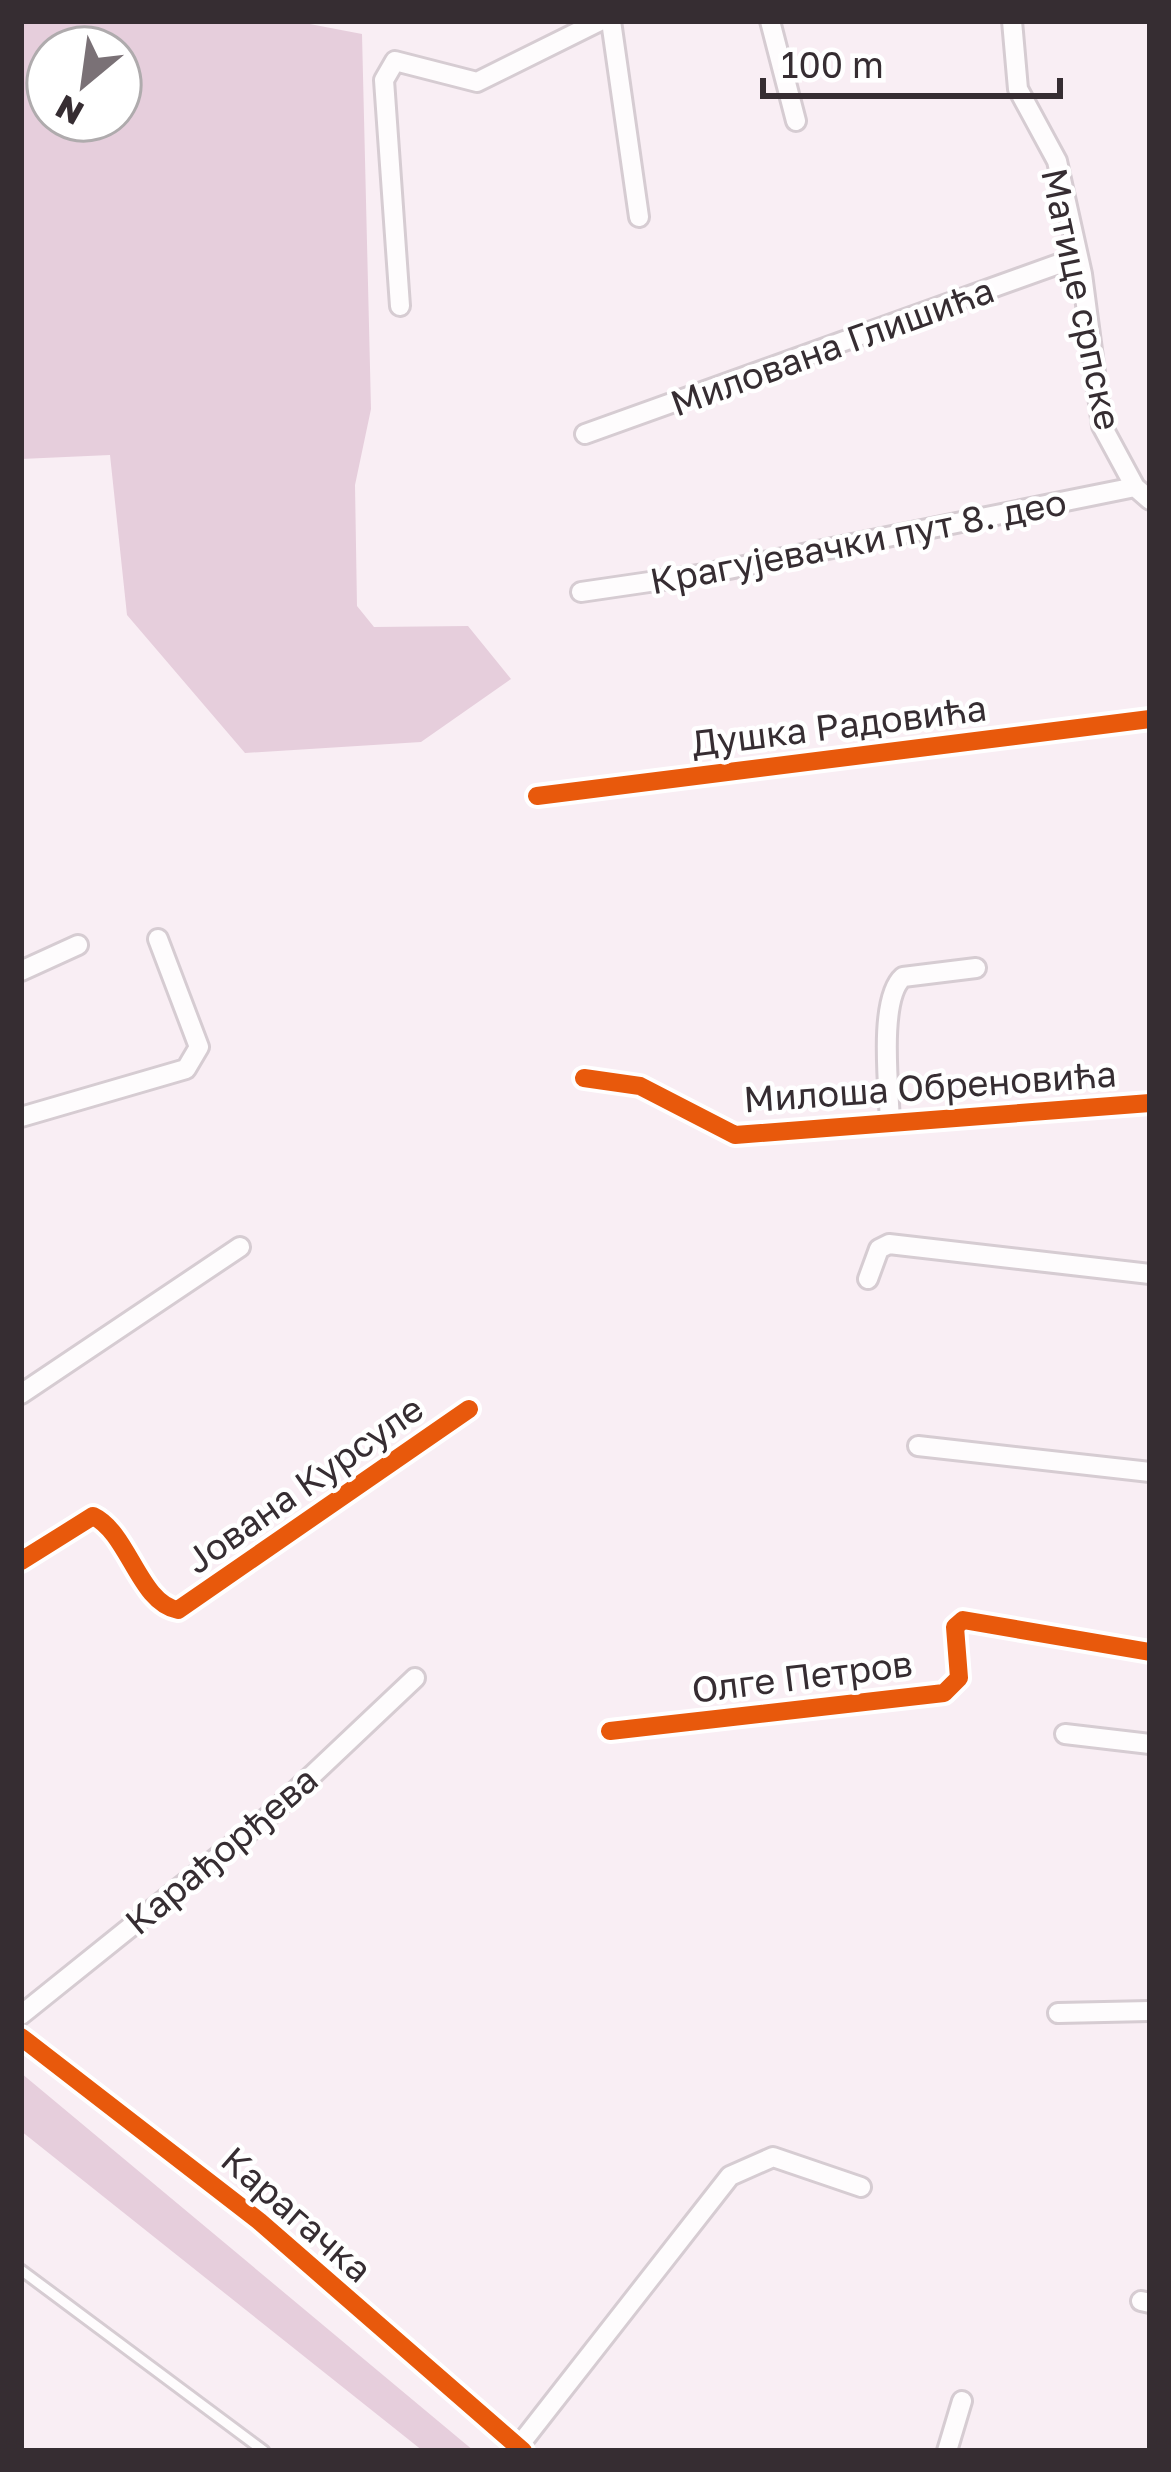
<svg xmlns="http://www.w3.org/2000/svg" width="1171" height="2472" viewBox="0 0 1171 2472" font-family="'Golos Text',sans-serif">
	<rect width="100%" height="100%" fill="#f9eef4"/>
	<!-- green -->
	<path fill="#e6cedc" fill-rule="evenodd" d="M21,21H294L362,34L371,409L355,485L357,606L374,627L468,626L511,679L421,742L245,753L127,615L110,455L21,459ZM48,48H120V120H48Z
		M21,2073L474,2451H423L21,2131Z"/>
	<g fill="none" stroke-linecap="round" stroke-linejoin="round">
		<defs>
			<path id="service" d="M21,2270L264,2451"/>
			<path id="minor" d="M611,21L639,217
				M770,21L796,121
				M1012,21L1018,89L1057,161L1082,274L1102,426L1135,487L1150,500
				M400,306L384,80L395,61L477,82L600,21
				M585,434L1078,257
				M581,592L704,574L1135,487
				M537,796L1150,719
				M21,971L78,945
				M584,1078L640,1086L735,1135L1150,1103
				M21,1117L186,1069L199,1047L158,939
				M890,1123C889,1089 878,999 903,977L976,968
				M868,1279L879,1249L889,1244L1150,1274
				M21,1394L240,1247
				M918,1446L1150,1472
				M21,1561L93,1516C129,1533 139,1603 178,1610L469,1409
				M610,1731L944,1693L959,1678L955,1627L963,1620L1150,1652
				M1065,1734L1150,1744
				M1058,2013L1150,2011
				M21,2015L270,1815L415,1678
				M21,2037L259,2221L523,2451
				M1141,2301L1150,2303
				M518,2447L730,2176L773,2157L861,2187
				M947,2451L962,2401"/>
		</defs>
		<!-- service casing -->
		<use href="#service" stroke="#d6ccd2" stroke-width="15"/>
		<!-- minor casing -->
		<use href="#minor" stroke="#d6ccd2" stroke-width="24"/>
		<!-- service -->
		<use href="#service" stroke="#fefcfd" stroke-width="9"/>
		<!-- minor -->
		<use href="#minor" stroke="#fefcfd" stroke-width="18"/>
		<defs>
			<path id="cycleway" d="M537,796L1150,719
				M584,1078L640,1086L735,1135L1150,1103
				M21,1561L93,1516C129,1533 139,1603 178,1610L469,1409
				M610,1731L944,1693L959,1678L955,1627L963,1620L1150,1652
				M21,2037L259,2221L523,2451"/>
		</defs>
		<!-- cycleway casing -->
		<use href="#cycleway" stroke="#fff" stroke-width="26"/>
		<!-- cycleway -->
		<use href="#cycleway" stroke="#e8590c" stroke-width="18"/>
	</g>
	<g text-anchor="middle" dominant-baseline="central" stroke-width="9" stroke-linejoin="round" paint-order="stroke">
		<!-- street labels -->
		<g font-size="36" fill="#362d32" stroke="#fff">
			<text transform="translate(1082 299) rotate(78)">Матице српске</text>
			<text transform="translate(832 346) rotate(-20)">Милована Глишића</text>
			<text transform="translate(858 541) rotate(-11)">Крагујевачки пут 8. део</text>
			<text transform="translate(839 725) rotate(-7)">Душка Радовића</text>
			<text transform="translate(930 1086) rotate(-4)">Милоша Обреновића</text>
			<text transform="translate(304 1484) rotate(-35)">Јована Курсуле</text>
			<text transform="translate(802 1676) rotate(-7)">Олге Петров</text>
			<text transform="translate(221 1850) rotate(-40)">Карађорђева</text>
			<text transform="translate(297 2214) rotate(41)">Карагачка</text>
		</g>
	</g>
	<!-- border -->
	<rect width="1171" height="2472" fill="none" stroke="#362d32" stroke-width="48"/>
	<!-- north arrow -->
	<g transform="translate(84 84) rotate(209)"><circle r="57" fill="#ffffff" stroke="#afabad" stroke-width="3"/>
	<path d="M0-9L21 45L0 30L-21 45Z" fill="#7a7176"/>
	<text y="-18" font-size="33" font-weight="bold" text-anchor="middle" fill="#362d32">N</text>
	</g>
	<!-- scale -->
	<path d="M763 78v18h297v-18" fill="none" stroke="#362d32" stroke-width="6"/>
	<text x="781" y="78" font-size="36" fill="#362d32" stroke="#ffffff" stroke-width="9" paint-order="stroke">100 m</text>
</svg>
